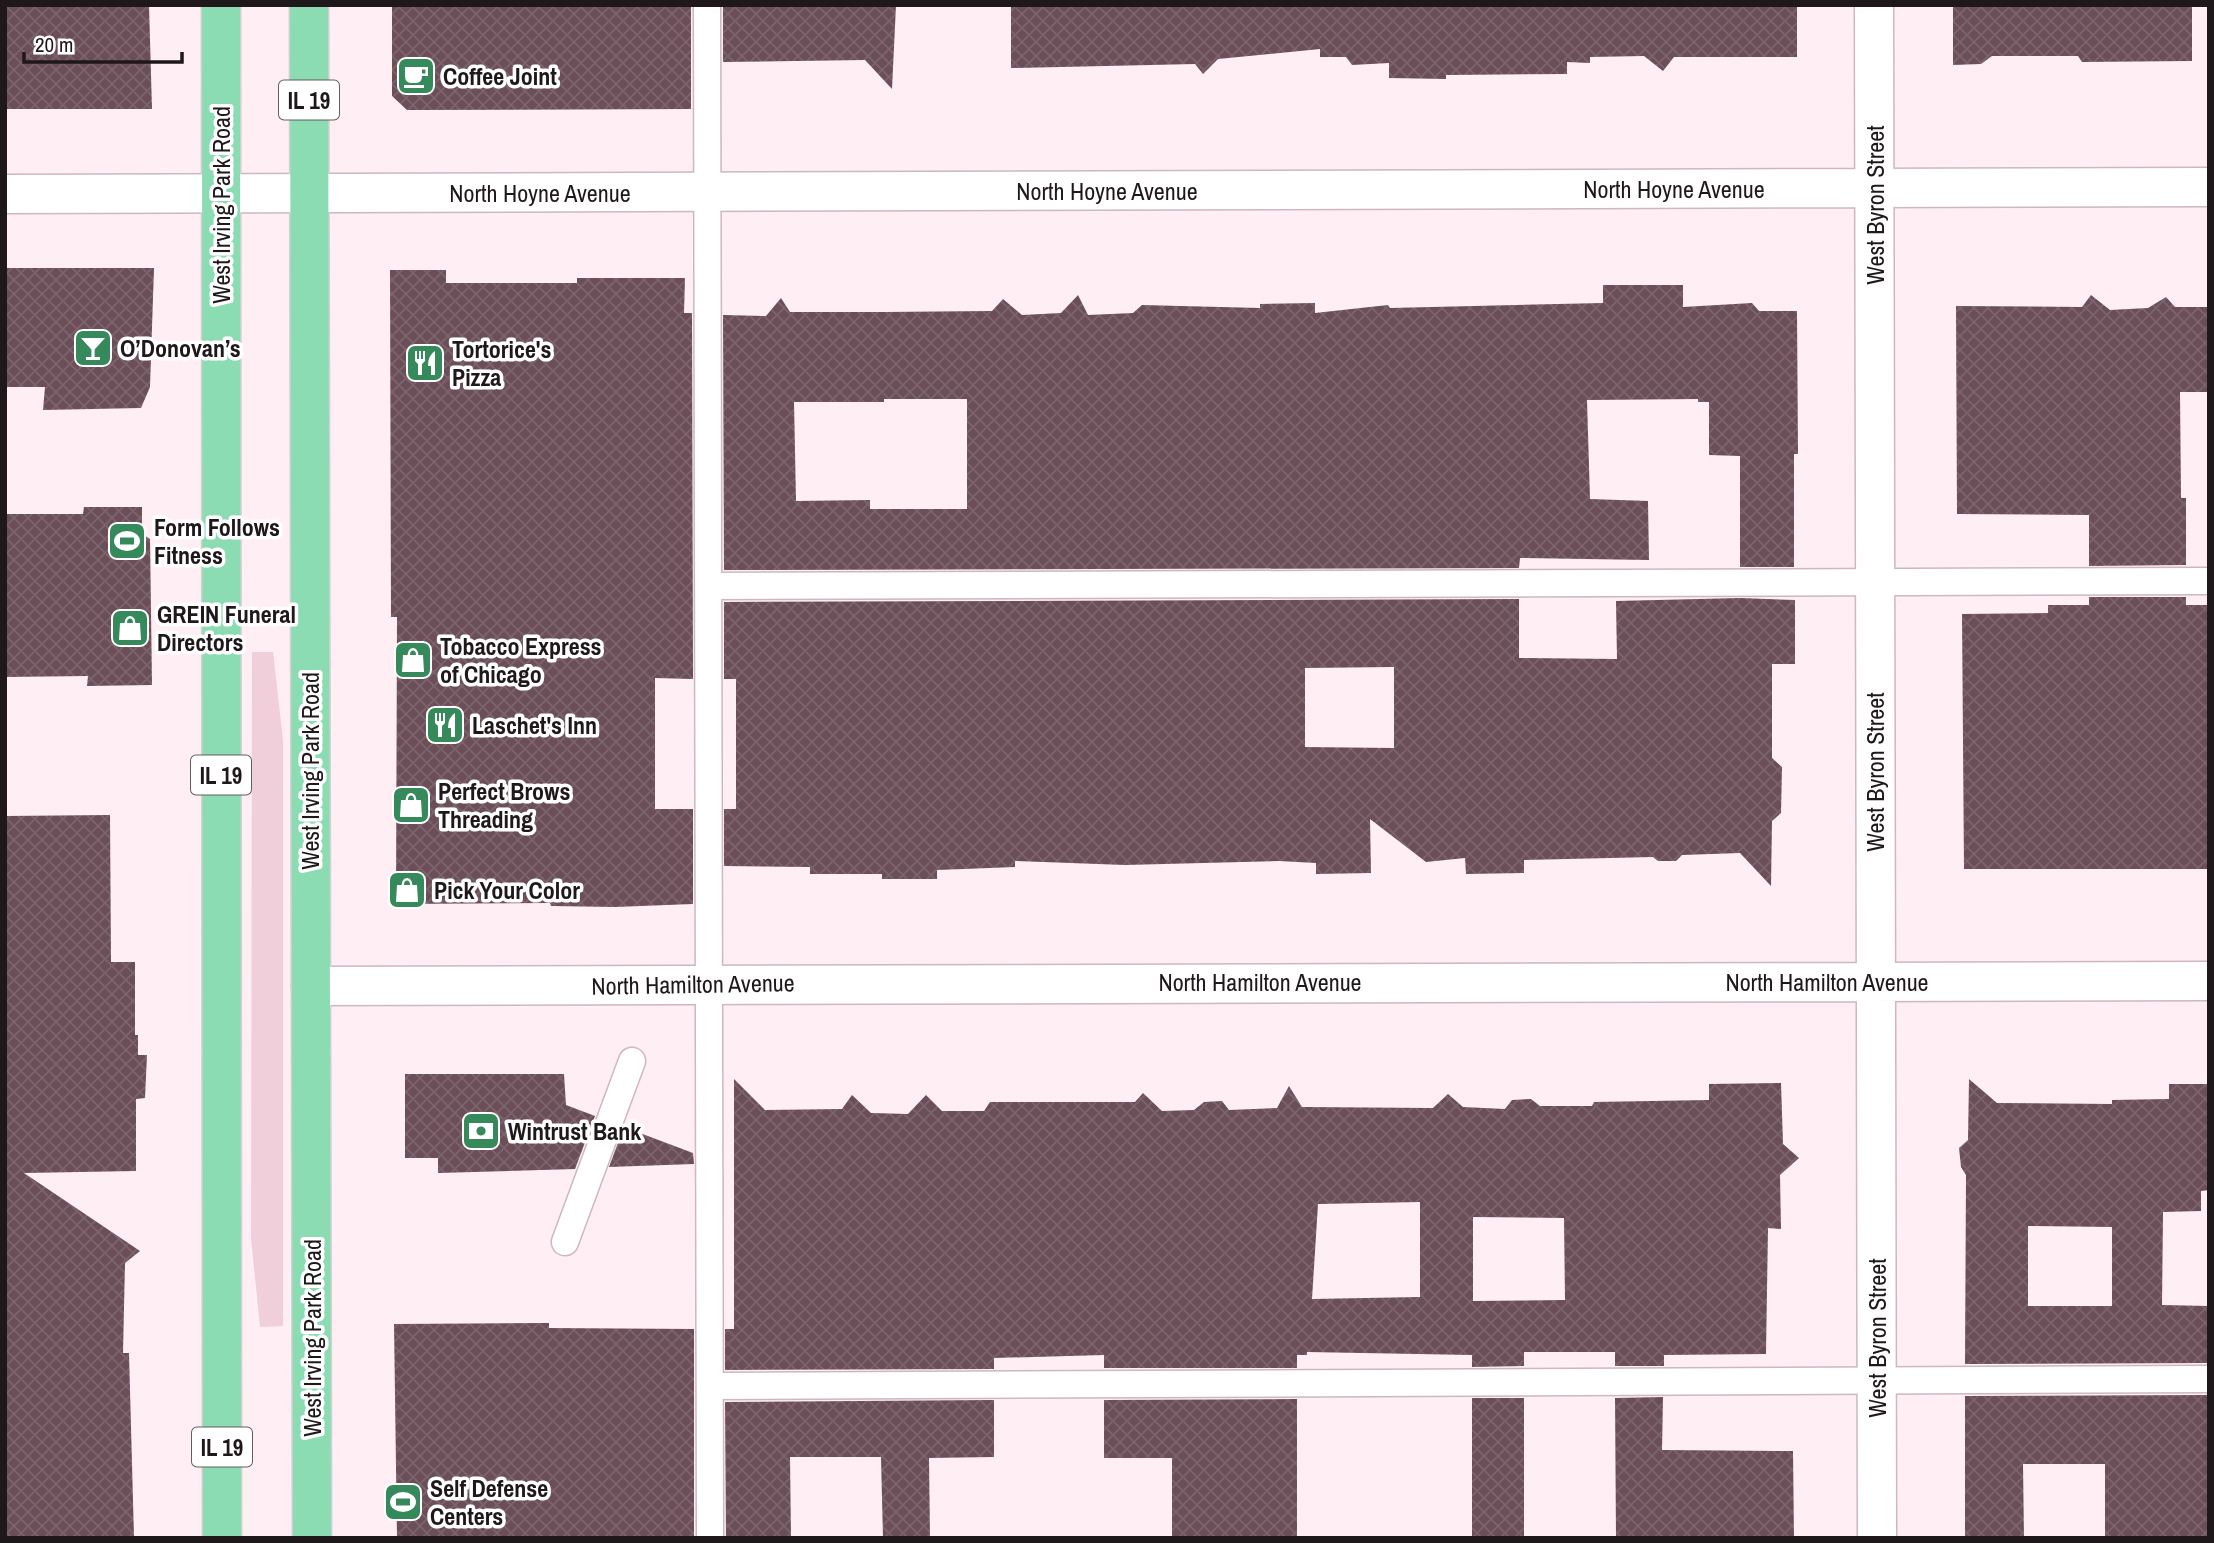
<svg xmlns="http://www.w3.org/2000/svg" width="2214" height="1543" viewBox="0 0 2214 1543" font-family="'Archivo Narrow',sans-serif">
	<defs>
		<pattern id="building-cross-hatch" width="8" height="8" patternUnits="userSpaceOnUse" patternTransform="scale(1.75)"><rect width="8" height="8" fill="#6b4e58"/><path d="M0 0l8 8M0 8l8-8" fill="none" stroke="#7b646c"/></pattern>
	</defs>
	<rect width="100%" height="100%" fill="#ffeef3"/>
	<!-- green -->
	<path fill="#f0cfda" d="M252,652H273L283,740V1326L260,1327L251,1238Z"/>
	<!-- building -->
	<path fill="url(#building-cross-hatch)" fill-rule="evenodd" d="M5,5H149L152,109H5Z
		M392,5H691V109L407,110L392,96Z
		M723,5H896L892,89L865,60L723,62Z
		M1011,5H1797V57H1674L1663,71L1644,56L1590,57V63L1567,62V74L1446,75V79L1389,78V63L1352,65L1346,57H1320V49L1218,59L1203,74L1195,64L1011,68Z
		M1953,5H2192V61L2082,62L2078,56H1992L1981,64L1953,65Z
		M5,268H154L150,387L141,408L43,410L45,387H5Z
		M390,270H446V283H577V278H685L684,313H692L693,679L655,678V809H693V904L615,907L551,906L550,903L396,904L397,617H391Z
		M1603,285H1683V307L1752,303L1759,311H1797L1798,454H1794V567H1740V456L1709,455V402H1698V399L1587,400L1590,499L1648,501L1649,560L1520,558L1519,568L724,570L723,315L766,316L781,298L790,312H884L992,311L1003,299L1022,315L1061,313L1078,295L1088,315L1133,313L1142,305L1260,308V304L1315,303V313L1388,305L1390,308L1603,303ZM884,399H967V509H870V500L796,501L794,402H884Z
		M2091,295L2110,310L2148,308L2166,297L2175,307H2209V392H2180L2181,498H2186V565L2089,566V515L1957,514L1956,306L2082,307Z
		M84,507H142V534L150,539L152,685L87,686L88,676L5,677V514H83Z
		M2089,597H2186V605H2209V869H1964L1962,614L2048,613V605H2089Z
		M1740,598L1795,600V664H1772V758L1782,767L1781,813L1772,821L1771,886L1740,853L1682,855L1676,861H1658L1653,857L1524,860V873L1466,874L1465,858L1426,862L1370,819L1371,873L1316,874V863L1279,861L1125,865L1015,861V867L937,870V879H882V874H810V867L724,866V809H736V679H724V602L1519,599V658L1617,659L1616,601ZM1394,667V748L1305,747V668Z
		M110,815L111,962H135V1035H138V1055H147L145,1098L136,1099V1171L24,1173L140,1251L125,1263L123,1353H129L134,1538H5V816Z
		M405,1074H564L566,1105L595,1116L575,1169L438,1173V1158H405Z
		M734,1079L765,1110L842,1109L852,1095L871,1113L908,1114L926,1095L942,1111H984L990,1102H1135L1143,1093L1162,1111L1194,1110L1204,1102L1222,1101L1229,1110L1277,1108L1289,1086L1302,1107L1433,1108L1448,1094L1463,1107L1505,1109L1512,1100L1531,1099L1540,1106H1592L1594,1102L1709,1100V1084L1781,1083L1783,1144L1799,1158L1780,1175L1781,1229L1768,1228L1766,1354L1664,1355V1366H1615V1352H1524V1366L1472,1367V1355L1307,1352V1355H1297V1368H1104V1355L994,1358V1369L725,1370V1329H734ZM1420,1202V1297L1312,1299L1318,1204ZM1473,1217L1564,1218L1565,1300L1473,1301Z
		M1969,1079L1997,1103L2112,1104V1100L2169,1099V1084H2209V1190L2201,1191V1211L2163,1212L2162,1305L2209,1306V1363L1965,1364L1966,1175L1961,1167L1959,1148L1968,1140ZM2028,1226L2112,1227V1306H2028Z
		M624,1127L693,1153L694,1164L609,1167Z
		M549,1323V1328L694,1329V1538H397L394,1324Z
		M2209,1395V1538H2105V1464H2023L2024,1538H1965V1396Z
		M1663,1397L1662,1450L1793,1451L1794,1538H1616L1615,1398Z
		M1472,1398H1524V1538H1472Z
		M1297,1399V1538H1172V1458H1104V1400Z
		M994,1400V1457L929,1458L930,1538H883L881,1457H790L791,1538H726L725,1402Z"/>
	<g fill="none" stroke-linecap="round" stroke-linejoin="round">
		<defs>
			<path id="service" d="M707,5L710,1538
				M709,586L2209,581
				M565,1242L632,1061
				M710,1386L2209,1379"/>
			<path id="minor" d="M1874,5L1877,1538
				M5,194L2209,187
				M311,986L2209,981"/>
			<path id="primary" d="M221,5L222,1538
				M309,5L312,1538"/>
		</defs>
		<!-- service casing -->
		<use href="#service" stroke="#ccb8be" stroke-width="29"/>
		<!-- minor casing -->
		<use href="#minor" stroke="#ccb8be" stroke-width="41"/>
		<!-- primary casing -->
		<use href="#primary" stroke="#d2d1d1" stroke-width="41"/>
		<!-- service -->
		<use href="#service" stroke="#fff" stroke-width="26"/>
		<!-- minor -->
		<use href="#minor" stroke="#fff" stroke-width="38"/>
		<!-- primary -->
		<use href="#primary" stroke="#8bdcb2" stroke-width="38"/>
	</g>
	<!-- icons -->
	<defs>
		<symbol id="cafe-square" viewBox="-11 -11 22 22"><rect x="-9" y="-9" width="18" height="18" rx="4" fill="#36895b" stroke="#fff"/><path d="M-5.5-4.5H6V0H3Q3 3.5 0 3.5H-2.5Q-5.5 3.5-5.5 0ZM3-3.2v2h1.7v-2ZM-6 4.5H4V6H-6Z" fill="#fff"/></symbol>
		<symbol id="bar-square" viewBox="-11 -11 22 22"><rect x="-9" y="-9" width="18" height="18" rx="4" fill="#36895b" stroke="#fff"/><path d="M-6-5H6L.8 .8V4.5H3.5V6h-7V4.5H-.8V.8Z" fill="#fff"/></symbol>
		<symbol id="restaurant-square" viewBox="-11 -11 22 22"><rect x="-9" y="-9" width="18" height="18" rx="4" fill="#36895b" stroke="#fff"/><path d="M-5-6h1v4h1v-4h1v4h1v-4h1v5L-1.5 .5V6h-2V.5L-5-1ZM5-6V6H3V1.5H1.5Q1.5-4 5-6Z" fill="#fff"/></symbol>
		<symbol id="stadium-square" viewBox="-11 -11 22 22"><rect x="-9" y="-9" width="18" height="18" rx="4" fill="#36895b" stroke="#fff"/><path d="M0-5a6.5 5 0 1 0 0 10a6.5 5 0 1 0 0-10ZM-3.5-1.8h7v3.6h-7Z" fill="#fff"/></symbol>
		<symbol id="shop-square" viewBox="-11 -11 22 22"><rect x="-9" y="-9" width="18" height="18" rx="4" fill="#36895b" stroke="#fff"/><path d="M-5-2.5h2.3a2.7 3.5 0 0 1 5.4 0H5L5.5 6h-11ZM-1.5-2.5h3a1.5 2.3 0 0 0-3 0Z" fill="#fff"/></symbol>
		<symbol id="bank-square" viewBox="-11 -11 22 22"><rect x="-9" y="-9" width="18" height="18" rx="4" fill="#36895b" stroke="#fff"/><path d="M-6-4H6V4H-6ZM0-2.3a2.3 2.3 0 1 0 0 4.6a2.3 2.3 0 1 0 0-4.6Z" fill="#fff"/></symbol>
	</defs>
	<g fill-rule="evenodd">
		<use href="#cafe-square" x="394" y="54" width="44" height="44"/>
		<use href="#bar-square" x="71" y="326" width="44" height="44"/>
		<use href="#restaurant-square" x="403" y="341" width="44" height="44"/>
		<use href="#stadium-square" x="105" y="519" width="44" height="44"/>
		<use href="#shop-square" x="108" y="606" width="44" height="44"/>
		<use href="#shop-square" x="391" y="638" width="44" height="44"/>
		<use href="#restaurant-square" x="423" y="703" width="44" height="44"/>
		<use href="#shop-square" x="389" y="783" width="44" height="44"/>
		<use href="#shop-square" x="385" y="868" width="44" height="44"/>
		<use href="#bank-square" x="459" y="1109" width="44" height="44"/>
		<use href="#stadium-square" x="381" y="1480" width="44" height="44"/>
	</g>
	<g text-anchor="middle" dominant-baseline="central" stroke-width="7" stroke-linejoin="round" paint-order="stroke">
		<!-- shield labels -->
		<g fill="#fff" stroke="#625d5f" stroke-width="2">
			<rect x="279" y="80.5" width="60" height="39" rx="5"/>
			<rect x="191" y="755.5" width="60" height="39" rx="5"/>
			<rect x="192" y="1427.5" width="60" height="39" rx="5"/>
		</g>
		<g font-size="23" font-weight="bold" fill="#1f181a">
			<text x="309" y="100">IL 19</text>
			<text x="221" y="775">IL 19</text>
			<text x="222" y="1447">IL 19</text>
		</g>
		<!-- poi labels -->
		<g font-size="24" font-weight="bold" fill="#1f181a" stroke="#fff" text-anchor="start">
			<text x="443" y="76">Coffee Joint</text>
			<text x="120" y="348">O’Donovan’s</text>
			<text x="452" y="349">Tortorice's<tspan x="452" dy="28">Pizza</tspan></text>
			<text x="154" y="527">Form Follows<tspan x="154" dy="28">Fitness</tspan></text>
			<text x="157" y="614">GREIN Funeral<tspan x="157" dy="28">Directors</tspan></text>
			<text x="440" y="646">Tobacco Express<tspan x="440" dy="28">of Chicago</tspan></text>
			<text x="472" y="725">Laschet's Inn</text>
			<text x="438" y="791">Perfect Brows<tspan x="438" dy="28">Threading</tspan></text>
			<text x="434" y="890">Pick Your Color</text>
			<text x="508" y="1131">Wintrust Bank</text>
			<text x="430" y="1488">Self Defense<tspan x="430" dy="28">Centers</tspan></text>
		</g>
		<!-- street labels -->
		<g font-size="24" fill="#1f181a" stroke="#fff">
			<text x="1674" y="189">North Hoyne Avenue</text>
			<text x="1107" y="191">North Hoyne Avenue</text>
			<text x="540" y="193">North Hoyne Avenue</text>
			<text transform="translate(221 205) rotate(-90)">West Irving Park Road</text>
			<text transform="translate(1875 205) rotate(-90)">West Byron Street</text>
			<text transform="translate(310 771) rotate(-90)">West Irving Park Road</text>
			<text transform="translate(1875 772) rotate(-90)">West Byron Street</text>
			<text x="1260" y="982">North Hamilton Avenue</text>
			<text x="1827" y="982">North Hamilton Avenue</text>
			<text transform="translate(693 984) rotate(-1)">North Hamilton Avenue</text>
			<text transform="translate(312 1338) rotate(-90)">West Irving Park Road</text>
			<text transform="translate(1877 1338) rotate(-90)">West Byron Street</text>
		</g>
	</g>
	<!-- border -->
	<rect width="2214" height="1543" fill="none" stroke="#1f181a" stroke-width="14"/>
	<!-- scale -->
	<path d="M24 52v10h158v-10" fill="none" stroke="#1f181a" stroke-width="3.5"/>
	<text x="35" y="52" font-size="21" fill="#1f181a" stroke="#ffffff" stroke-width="5" paint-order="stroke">20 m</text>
</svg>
